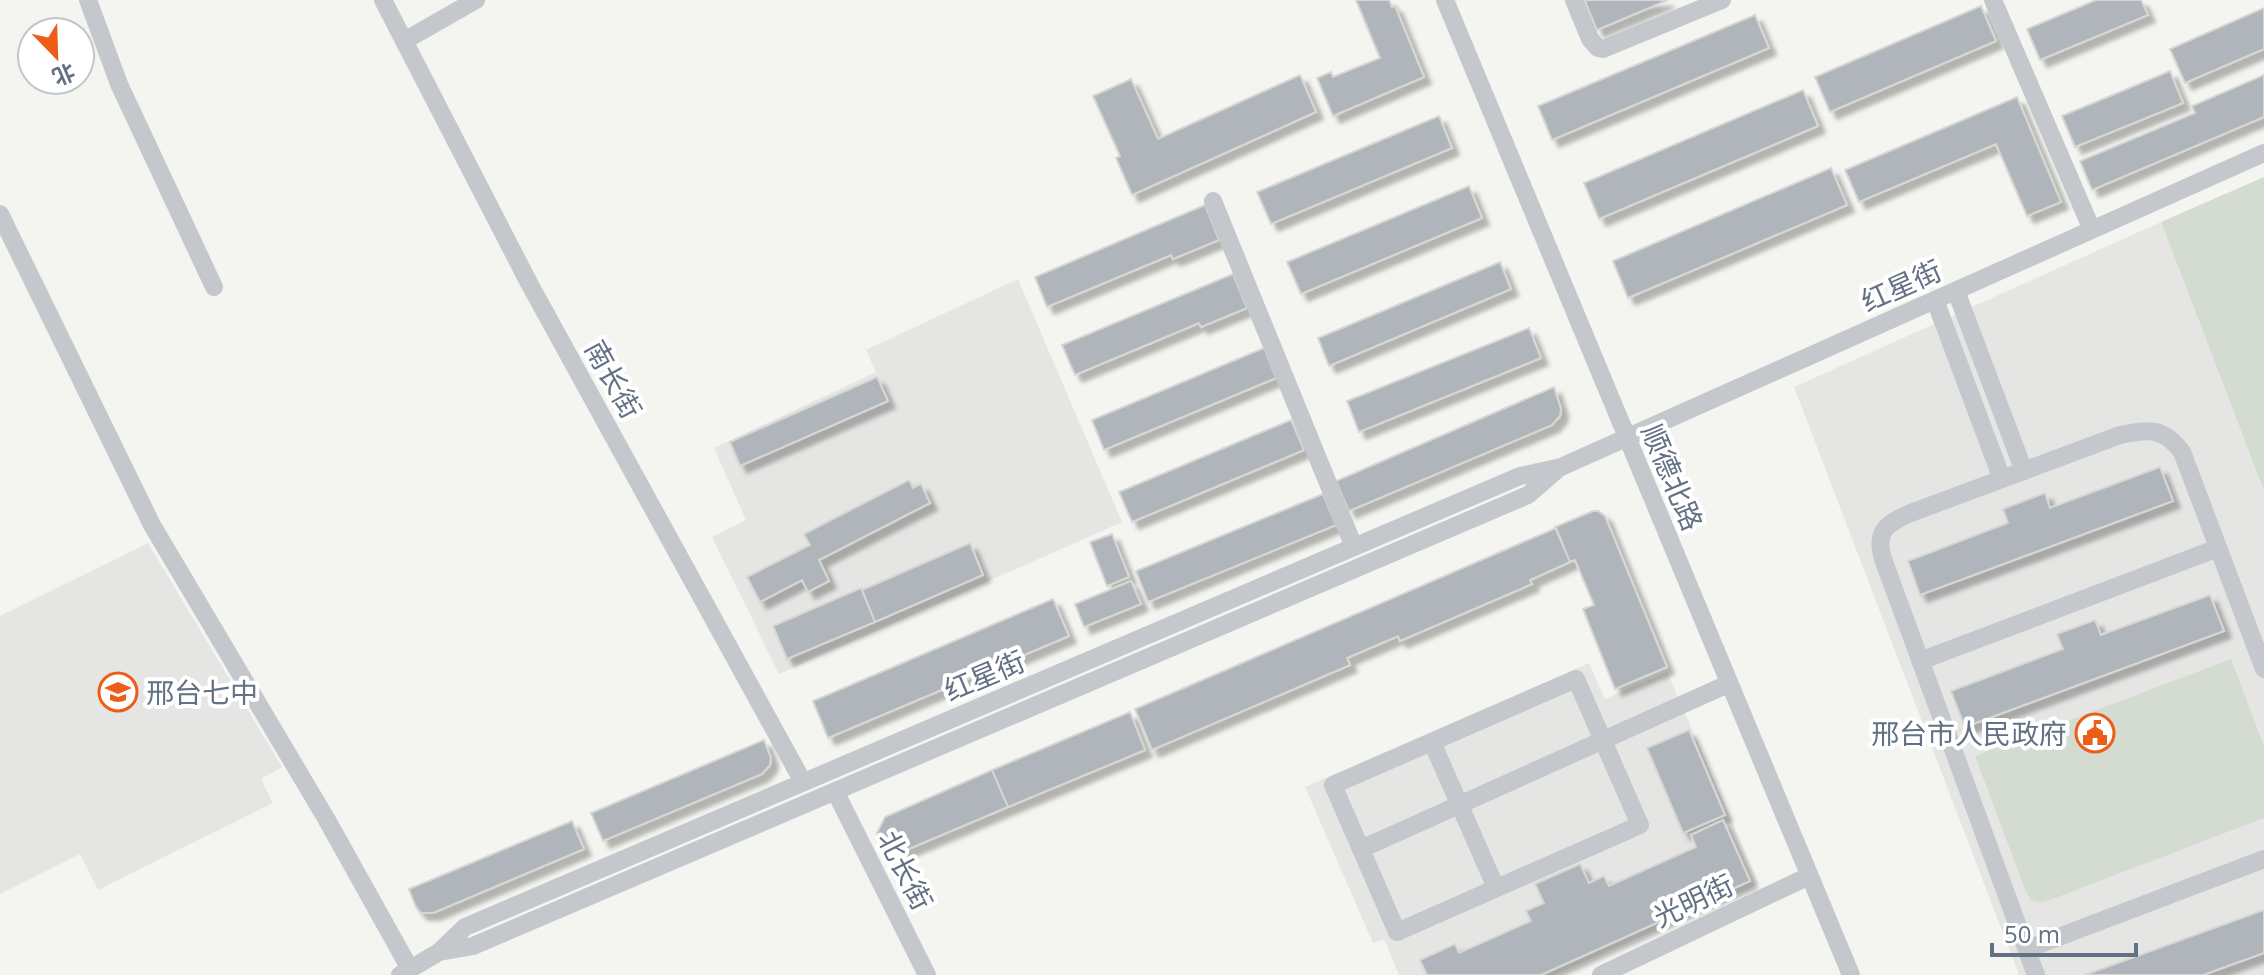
<svg xmlns="http://www.w3.org/2000/svg" width="2264" height="975" viewBox="0 0 2264 975" font-family="'Open Sans','Noto Sans SC',sans-serif">
	<defs>
		<filter id="shadow"><feDropShadow dx="7" dy="7" stdDeviation="2" flood-color="#0004"/></filter>
	</defs>
	<rect width="100%" height="100%" fill="#f4f5f0"/>
	<!-- built -->
	<path fill="#e5e6e4" d="M2161,222L2264,491V975H2019L1794,387Z
		M1018,279L1122,522L779,674L712,537L746,520L714,448L876,372L866,350Z
		M148,543L282,767L261,779L273,803L98,890L80,854L0,894V616Z
		M1589,663L1605,699L1667,672L1759,884L1554,975H1399L1384,939L1373,943L1305,787Z"/>
	<!-- green -->
	<path fill="#d4dcd1" d="M2264,177V491L2161,222Z
		M2231,659L2264,746V818L2050,900L2040,902L2031,900L2026,892L1975,756Z"/>
	<!-- building -->
	<path fill="#afb5bb" stroke="#d6d6d3" stroke-width="2" filter="url(#shadow)" d="M1356,0H1389L1392,7L1395,6L1424,77L1333,116L1317,78L1331,72L1333,77L1380,58Z
		M1588,0H1668L1597,30L1585,1Z
		M2096,0H2141L2148,15L2040,60L2027,29Z
		M1981,6L1996,41L1830,112L1815,77Z
		M2264,8V49L2185,83L2170,49Z
		M1755,15L1769,48L1552,140L1538,106Z
		M2170,71L2183,103L2075,147L2062,116Z
		M1300,75L1316,112L1132,195L1116,158L1120,156L1093,96L1131,79L1158,139Z
		M2264,75V117L2092,190L2080,161L2195,113L2192,106Z
		M1803,90L1818,126L1599,219L1584,183Z
		M2017,97L2061,202L2027,216L1996,144L1859,202L1845,170Z
		M1439,116L1452,148L1271,224L1257,192Z
		M1831,168L1847,205L1628,298L1613,261Z
		M1469,186L1482,218L1301,294L1287,262Z
		M1205,205L1219,240L1173,259L1171,255L1047,307L1035,277Z
		M1500,262L1511,289L1329,366L1318,338Z
		M1233,274L1247,308L1201,327L1199,323L1075,375L1062,345Z
		M1529,328L1541,358L1359,432L1347,401Z
		M1264,348L1276,378L1104,450L1092,420Z
		M877,377L888,401L740,466L730,442Z
		M1554,387L1561,409L1560,416L1552,425L1349,511L1336,481Z
		M1291,420L1304,450L1132,522L1119,492Z
		M2160,467L2173,501L1920,595L1908,561L2008,523L2003,509L2045,493L2050,508Z
		M909,480L913,488L921,484L930,503L819,560L829,581L808,592L802,580L760,602L747,577L810,545L804,534Z
		M1323,494L1336,525L1148,602L1136,571Z
		M1593,511H1598L1605,516L1667,667L1615,689L1583,609L1594,605L1575,560L1570,562L1555,527Z
		M1556,528L1570,562L1530,580L1532,584L1400,641L1398,636L1347,658L1350,665L1152,750L1135,709Z
		M1112,534L1129,577L1107,586L1090,542Z
		M970,543L983,575L875,622L862,590Z
		M1131,581L1141,604L1084,627L1075,604Z
		M861,588L875,622L787,659L773,626Z
		M2210,595L2224,631L1965,727L1951,691L2063,649L2057,634L2095,620L2101,635Z
		M1053,599L1069,636L828,738L813,701Z
		M1130,712L1145,750L1008,807L992,770Z
		M1689,730L1725,815L1683,833L1647,748Z
		M764,740L771,758L770,765L762,774L603,841L591,813Z
		M992,770L1008,807L885,859L877,841V833L885,817Z
		M1723,820L1750,881L1541,975H1427L1420,960L1455,944L1459,953L1531,921L1526,911L1544,903L1535,884L1580,864L1589,883L1604,876L1609,886L1696,847L1691,835Z
		M572,821L584,849L433,913H421L416,907L409,889Z
		M2264,910V953L2203,975H2085Z"/>
	<g fill="none" stroke-linecap="round" stroke-linejoin="round">
		<!-- minor -->
		<path stroke="#c4c7cb" stroke-width="18" d="M88,0L119,84L214,287
			M383,0L529,283L803,782
			M1445,0L1851,975
			M1574,0L1590,39L1598,48L1603,49L1722,0
			M1993,0L2092,230
			M404,41L476,0
			M1213,201L1354,547
			M0,214L152,525L327,820L410,969
			M1956,291L2024,471
			M1935,300L2002,479
			M1920,661L2218,548
			M1576,679L1640,825L1397,932L1333,785Z
			M1432,742L1496,888
			M835,791L927,975
			M1361,849L1728,684
			M2027,949L2264,859
			M439,952L473,946L1528,495L1558,469
			M400,975L439,952L465,927L1520,476L1561,467L2264,153
			M1601,975L1809,876
			M2036,975L1883,559C1875,532 1885,525 1908,514L2120,435C2149,429 2163,427 2182,452L2264,669"/>
	</g>
	<!-- icons -->
	<defs>
		<symbol id="school-ring" viewBox="-11 -11 22 22"><circle r="9.5" fill="#fff" stroke="#ed5d18" stroke-width="1.5"/><path d="M0-5L7-2L0 1L-7-2ZM-4 1L0 2.5L4 1V4Q0 6-4 4Z" fill="#ed5d18"/></symbol>
		<symbol id="civic-ring" viewBox="-11 -11 22 22"><circle r="9.5" fill="#fff" stroke="#ed5d18" stroke-width="1.5"/><path d="M-.6-6.5H3V-4.5H.6V-3L4-1V1h2V6H-6V1h2V-1L-.6-3ZM-1.2 2.5V6h2.4V2.5Z" fill="#ed5d18"/></symbol>
	</defs>
	<g fill-rule="evenodd">
		<use href="#school-ring" x="96" y="670" width="44" height="44"/>
		<use href="#civic-ring" x="2073" y="711" width="44" height="44"/>
	</g>
	<g text-anchor="middle" dominant-baseline="central" stroke-width="8" stroke-linejoin="round" paint-order="stroke">
		<!-- street labels -->
		<g font-size="28" fill="#627183" stroke="#fff">
			<text transform="translate(1901 285) rotate(-24)">红星街</text>
			<text transform="translate(614 379) rotate(61)">南长街</text>
			<text transform="translate(1673 477) rotate(67)">顺德北路</text>
			<text transform="translate(984 675) rotate(-23)">红星街</text>
			<text transform="translate(906 870) rotate(63)">北长街</text>
			<text transform="translate(1693 900) rotate(-25)">光明街</text>
		</g>
		<!-- poi labels -->
		<g font-size="28" fill="#627183" stroke="#fff" text-anchor="start">
			<text x="146" y="692">邢台七中</text>
			<text x="2067" y="733" text-anchor="end">邢台市人民政府</text>
		</g>
	</g>
	<!-- north arrow -->
	<g transform="translate(56 56) rotate(157)"><circle r="38" fill="#ffffff" stroke="#c0c6cd" stroke-width="2"/>
	<path d="M0-6L14 30L0 20L-14 30Z" fill="#ed5d18"/>
	<text y="-12" font-size="22" font-weight="bold" text-anchor="middle" fill="#627183">北</text>
	</g>
	<!-- scale -->
	<path d="M1992 943v12h144v-12" fill="none" stroke="#627183" stroke-width="4"/>
	<text x="2004" y="943" font-size="24" fill="#627183" stroke="#ffffff" stroke-width="6" paint-order="stroke">50 m</text>
</svg>
